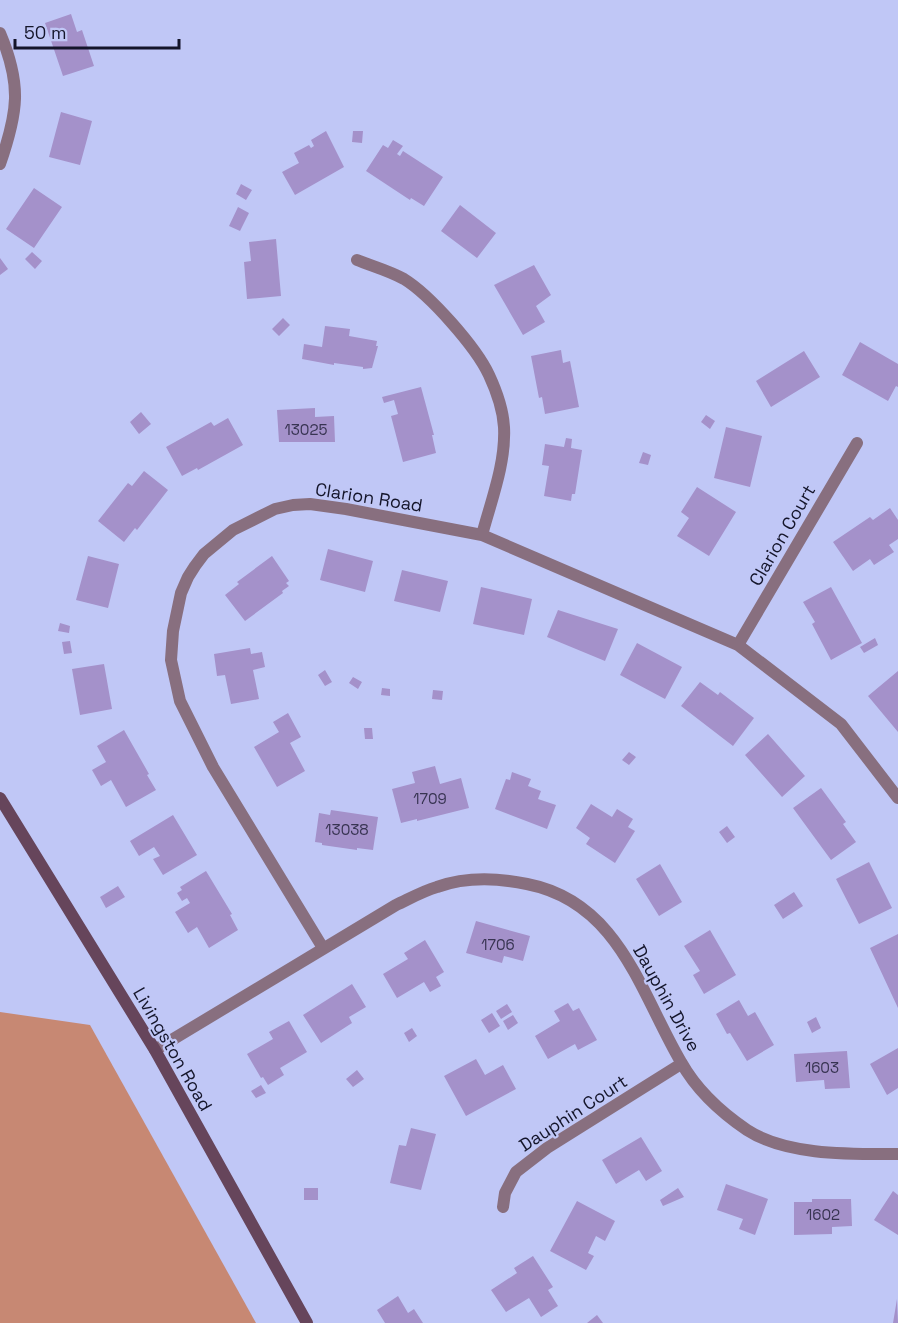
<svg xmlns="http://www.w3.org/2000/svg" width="898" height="1323" viewBox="0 0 898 1323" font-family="'Space Grotesk',sans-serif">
	<rect width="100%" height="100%" fill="#c0c7f6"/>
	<!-- forest -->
	<path fill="#c78873" d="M0,1012L90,1025L256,1323H0Z"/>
	<!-- building -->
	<path fill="#a491ca" d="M71,14L77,32L82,30L94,66L63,76L45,23Z
		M61,112L92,121L80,165L49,157Z
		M326,131L344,167L295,195L282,172L299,163L294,153L309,145L311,148L314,146L311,140Z
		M353,131H363L362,143L352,142Z
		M393,140L403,146L397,154L400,156L403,151L443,177L424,206L411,198L410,200L366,171L383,145L388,148Z
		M241,184L252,190L246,200L236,194Z
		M34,188L62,207L34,248L6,229Z
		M460,205L496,233L477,258L441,231Z
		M238,207L249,213L240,231L229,226Z
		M276,239L281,296L247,299L244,262L251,261L249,242Z
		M32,252L42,261L35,269L25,259Z
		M0,258L8,269L0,275Z
		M534,265L551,295L536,306L545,322L523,335L494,285Z
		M283,318L290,325L279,336L272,329Z
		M325,326L350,329L349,336L377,341L376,346H378L372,368L363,369V367L334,363V365L302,359L304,344L322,347Z
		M860,342L898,364V387L896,386L888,401L842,375Z
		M561,350L563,363L570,361L579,407L545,414L542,397L539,398L531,356Z
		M804,351L820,377L771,407L756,381Z
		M421,387L434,435H432L436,453L403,462L391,416L398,414L394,400L384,403L382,397Z
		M315,408V417L334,416L335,442H279L277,410Z
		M141,412L151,424L139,434L130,422Z
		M706,415L715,421L710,429L701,422Z
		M228,418L243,445L198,470L197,468L182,476L166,447L211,422L214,426Z
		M726,427L762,436L750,487L714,478Z
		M566,438L572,439L571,448L582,450L575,494H572L571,501L544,496L549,466L542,465L545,444L564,447Z
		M643,452L651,455L648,465L639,463Z
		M144,471L168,490L137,530L135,528L124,542L98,521L128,483L132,486Z
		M697,487L736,512L709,556L677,536L689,518L681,512Z
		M890,508L898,520V539L889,545L894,552L874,565L870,559L853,571L833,542L870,517L873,520Z
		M328,549L373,561L365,592L320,580Z
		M88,556L119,564L108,608L76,600Z
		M272,556L289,581L286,583L289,586L282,591L283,593L245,621L225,595L239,584L237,582Z
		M402,570L448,581L440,612L394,601Z
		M481,587L532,599L524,635L473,624Z
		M831,587L862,643L831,660L812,624L815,622L803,602Z
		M558,610L618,629L605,661L547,637Z
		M60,623L70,626L69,633L58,631Z
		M875,638L878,645L864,653L860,647Z
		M70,641L72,653L64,654L62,642Z
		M637,643L682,667L665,699L620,675Z
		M250,648L251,654L262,652L265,667L253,670L259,699L231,704L225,675L217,676L214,654Z
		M104,664L112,709L80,715L72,669Z
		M325,670L332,682L325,686L318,675Z
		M898,671V732L868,696Z
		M353,677L362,682L358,689L349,683Z
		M700,682L718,695L720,692L754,718L733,746L681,706Z
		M382,688L390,689V696L381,695Z
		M433,690L443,691L442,700L432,699Z
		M288,713L301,737L290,743L305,771L277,787L254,747L279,732L273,722Z
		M364,728H372L373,739H365Z
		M124,730L149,774L147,775L156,790L126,807L111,780L101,786L92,770L106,762L97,746Z
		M768,734L805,776L782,797L745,755Z
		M629,752L636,757L629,765L622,760Z
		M435,766L440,784L461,778L469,808L417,821V819L401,823L392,789L415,783L412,772Z
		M512,772L531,779L528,786L541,791L538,799L556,805L547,829L495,809L506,779L510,780Z
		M821,788L846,822L843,824L856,842L831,860L793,808Z
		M591,804L612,817L617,809L633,819L628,827L635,831L615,863L586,844L590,838L576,828Z
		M331,810L378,817L373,850L357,848V850L322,845V843L315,842L319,813L330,815Z
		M173,815L197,855L163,875L153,859L160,856L154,847L139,856L130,841Z
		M727,826L735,837L727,843L719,832Z
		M869,862L892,908L859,924L836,879Z
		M660,864L682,902L659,916L636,879Z
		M206,871L232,914L230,915L238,930L209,948L197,927L188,933L175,912L190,903L187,898L182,901L177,893L182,890L180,887Z
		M118,886L125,897L106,908L100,897Z
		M794,892L803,906L783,919L774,905Z
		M476,921L530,936L523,961L504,956L502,963L466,953Z
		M710,930L736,975L704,994L693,975L700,971L684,946Z
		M898,934V1008L870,948Z
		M425,940L444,972L436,977L441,986L430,992L424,982L397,998L383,974L408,959L404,953Z
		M352,984L366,1007L349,1017L352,1023L321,1043L303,1015Z
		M739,1000L748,1016L755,1012L774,1045L747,1061L730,1033L727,1034L716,1014Z
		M568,1003L573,1011L579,1008L597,1040L578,1050L575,1044L548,1059L535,1036L560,1021L554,1011Z
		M507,1004L512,1012L501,1019L496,1011Z
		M492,1013L500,1026L489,1033L481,1020Z
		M513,1015L518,1023L508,1030L503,1021Z
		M816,1017L821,1028L812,1033L807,1022Z
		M289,1021L307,1052L280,1068L284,1075L268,1085L263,1077L261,1078L247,1054L273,1039L269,1032Z
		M412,1028L417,1036L409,1042L404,1033Z
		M898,1048V1088L887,1095L870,1064Z
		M847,1051L850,1088L825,1089L824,1080L796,1082L794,1054Z
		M476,1059L485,1075L503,1065L516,1089L466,1116L444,1076Z
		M357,1070L364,1079L353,1087L346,1079Z
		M261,1085L266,1093L256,1098L251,1091Z
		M411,1128L436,1134L421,1190L390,1183L399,1145L406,1146Z
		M641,1137L662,1171L646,1181L639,1170L616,1184L602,1160Z
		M726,1184L768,1199L755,1235L739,1229L743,1219L717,1210Z
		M304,1188H318V1200H304Z
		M678,1188L684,1197L663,1206L660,1200Z
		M893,1191L898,1195V1235L874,1220Z
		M812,1199H851L852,1226L832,1227V1234L794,1235V1202H812Z
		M577,1201L615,1221L605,1241L596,1236L588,1253L594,1256L586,1270L550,1251Z
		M533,1256L553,1287L548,1290L558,1306L541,1317L529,1298L506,1312L491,1290L517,1273L514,1268Z
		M398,1296L408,1313L414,1309L423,1323H385L377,1310Z
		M897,1299L898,1323H893Z
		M597,1315L603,1323H587Z"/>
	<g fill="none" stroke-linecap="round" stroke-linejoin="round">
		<!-- minor -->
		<path stroke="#886f7f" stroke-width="12" d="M0,33C22,85 18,112 0,164
			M357,260C372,266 390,271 404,279C430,295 476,347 489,375C496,390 503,410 504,427C506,463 491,501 482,535
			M738,645L857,443
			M323,948L213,767L180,701L171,660L173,631L181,593L188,577L195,566L204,554L233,530L275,509L293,505L310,504L346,509L482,535L738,645L841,724L898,798
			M155,1050L396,905C409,899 423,891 437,887C465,877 498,878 527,884C619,902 640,992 681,1062C696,1089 722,1113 747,1130C787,1156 852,1154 898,1154
			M503,1207L505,1193L516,1172L547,1148L681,1064"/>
		<!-- secondary -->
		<path stroke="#66455b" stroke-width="12" d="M0,798L155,1050L307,1323"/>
	</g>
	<g text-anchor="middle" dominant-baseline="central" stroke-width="4.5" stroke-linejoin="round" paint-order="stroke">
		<!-- number labels -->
		<g font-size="15" fill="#383452">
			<text x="306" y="429">13025</text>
			<text x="430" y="798">1709</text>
			<text x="347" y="829">13038</text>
			<text x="498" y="944">1706</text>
			<text x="822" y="1067">1603</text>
			<text x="823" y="1214">1602</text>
		</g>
		<!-- street labels -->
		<g font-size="18" fill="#14152a" stroke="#c0c7f6">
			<text transform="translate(369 497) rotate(9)">Clarion Road</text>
			<text transform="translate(782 535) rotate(-60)">Clarion Court</text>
			<text transform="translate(667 998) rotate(61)">Dauphin Drive</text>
			<text transform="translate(173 1049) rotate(60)">Livingston Road</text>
			<text transform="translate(573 1113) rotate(-33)">Dauphin Court</text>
		</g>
	</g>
	<!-- scale -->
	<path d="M15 39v9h164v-9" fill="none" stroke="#14152a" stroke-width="3"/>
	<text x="24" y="39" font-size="18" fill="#14152a" stroke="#c0c7f6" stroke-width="4.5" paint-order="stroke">50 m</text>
</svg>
